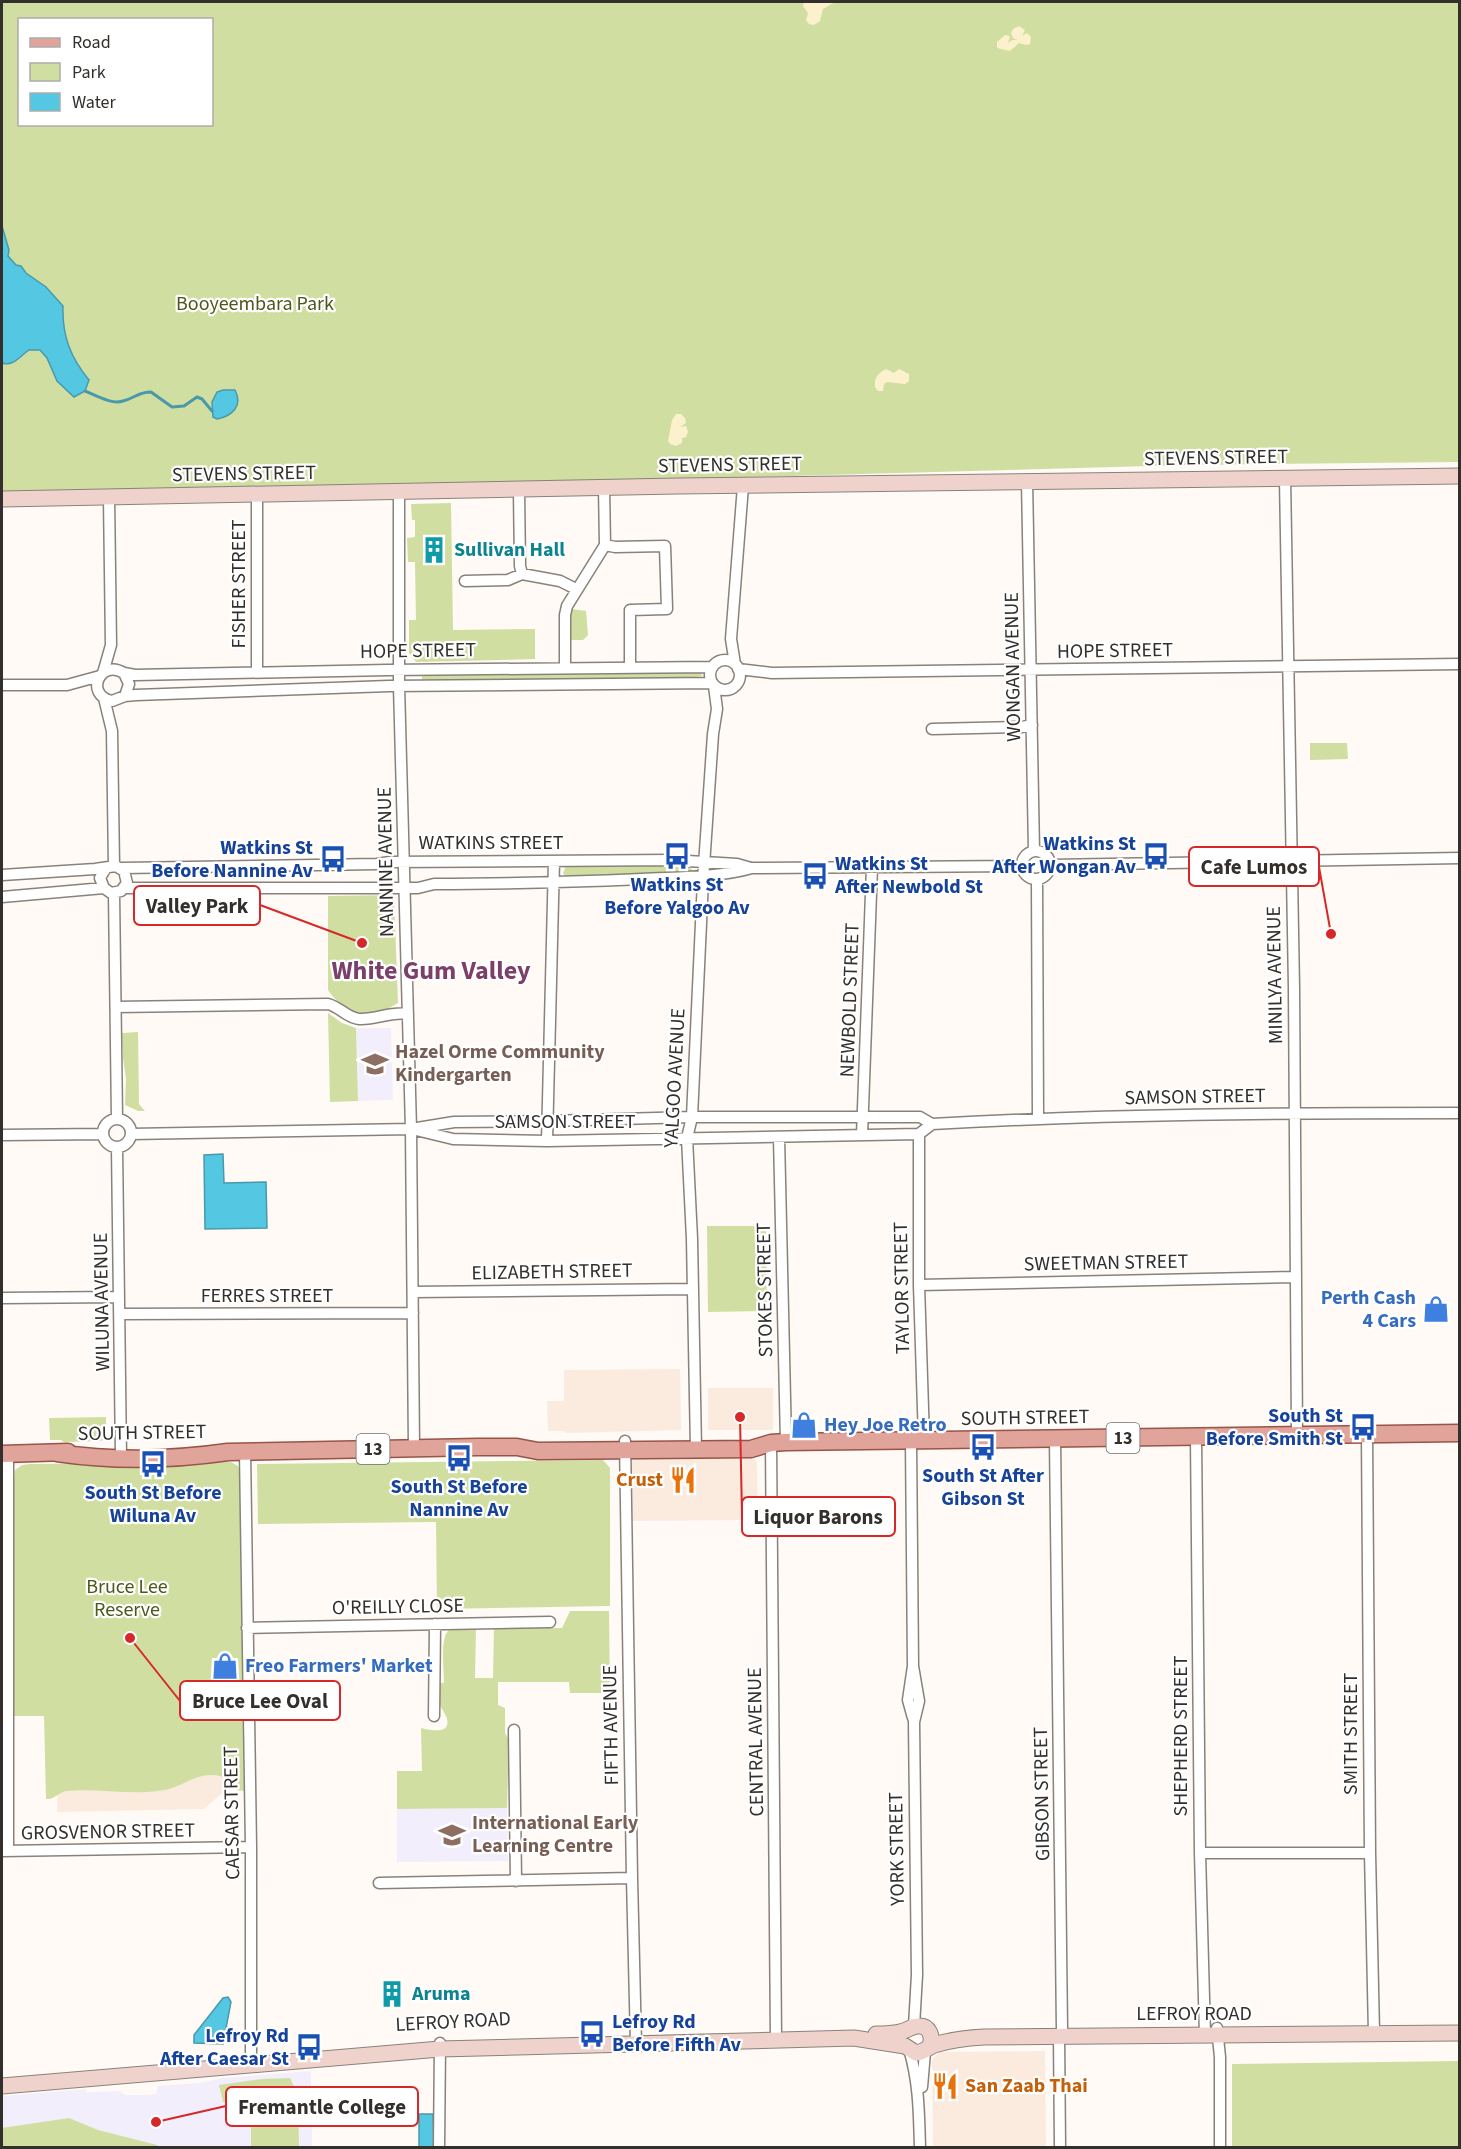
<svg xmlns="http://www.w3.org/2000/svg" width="1461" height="2149" viewBox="0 0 1461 2149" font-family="'Source Sans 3',sans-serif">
	<rect width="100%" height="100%" fill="#fffaf5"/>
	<!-- built -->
	<path fill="#faebde" d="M680,1369L681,1430L566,1433L564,1431H548L547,1401H564V1370Z
		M708,1388H773V1430H708Z
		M753,1458L757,1462L758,1520L632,1521V1460Z
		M159,1758L241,1776L204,1809L57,1812L59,1772Z
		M1045,2051L1046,2147H933L932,2060L939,2052Z"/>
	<!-- education -->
	<path fill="#f2eefc" d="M356,1028H391L393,1100L358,1101Z
		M507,1808L508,1861L397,1862V1809Z
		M311,2071L312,2147L2,2148V2096L86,2089L87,2092L120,2091L125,2095H146L156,2094L158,2086L198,2083L223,2078Z"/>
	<!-- green -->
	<path fill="#d0dfa1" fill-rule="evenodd" d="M2,2H1459V462L1186,465L507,484L2,493ZM20,20H212V124H20Z
		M451,503L453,630L535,629V659L416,662L409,653V620H416L415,562H408L407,538L415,537V520H412L411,504Z
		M572,609L586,611L588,635L583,640H572L569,637Z
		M647,672H701L702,676L664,682L422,684V675Z
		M1310,743H1347L1348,759L1310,760Z
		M662,864L689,866L692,870L689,873L566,878L563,873L566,866Z
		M394,895L398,1003C392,1006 386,1011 380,1012C360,1018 339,1007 328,990V896Z
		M328,1013L342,1023L356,1028L358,1101L330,1102Z
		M138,1032L139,1104L145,1111H138L125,1105L126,1079L123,1058L122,1033Z
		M707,1226H766L767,1311L708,1312Z
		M106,1417V1438L101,1441L64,1442L61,1440H50L49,1418Z
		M603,1460L610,1468V1606L437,1609L436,1522L258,1524L257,1464Z
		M231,1462L238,1466L241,1475L244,1791L237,1790C230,1781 222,1774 210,1775C195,1775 180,1787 165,1790C132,1796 99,1788 67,1791C58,1792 55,1800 46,1799L44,1716H13V1481L15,1470L22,1465L30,1464Z
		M570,1611H609L610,1693H570L569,1682H498V1705L505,1708V1733L509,1740L507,1808L397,1809V1771H422L421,1728C429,1730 451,1735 447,1719C446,1714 441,1709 439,1702C438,1696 438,1689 438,1683H444C444,1671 440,1639 448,1631C455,1625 467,1627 476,1627L475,1678H493L494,1627L562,1628Z
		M1459,2061V2147H1232V2064Z
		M290,2078L298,2095L299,2147H251V2102H223L219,2085L262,2079Z
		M69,2118L98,2130L157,2145L158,2147H2V2128Z"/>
	<!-- sand -->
	<path fill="#fbf1cc" d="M804,2H835L823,9L820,21L814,25L809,24L806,20L808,13L803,6Z
		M1019,26L1025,30L1022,36L1027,33L1031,37L1030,44L1026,45L1019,43L1010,51L997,48V42L1005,35L1010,36L1008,43L1012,40H1017L1013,38L1011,33L1013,29Z
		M886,369L894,373L899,369L909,374V381L905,384L887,382L884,384L883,391H878L875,387C874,378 878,373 886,369Z
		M676,414H681L685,418L686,423L680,427L686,426L688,432L686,437L682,438V443L676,446L670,444L668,441L672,420Z"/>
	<!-- water -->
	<path fill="#54c7e2" stroke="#4a99ab" stroke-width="1.5" d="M2,226L9,250L8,256L16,265L21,266L26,273L46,287L63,306C62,335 70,357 89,380L85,391L74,397L57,381L47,358L40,350H29C20,356 13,367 2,363Z
		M223,390H235C243,405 233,416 217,419L213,417L212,402L217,392Z
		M223,1154L224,1183L266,1182L267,1228L205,1229L204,1155Z
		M228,1997L231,2002L223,2044L194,2043V2035L223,1998Z
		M419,2114H433L434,2147H419Z"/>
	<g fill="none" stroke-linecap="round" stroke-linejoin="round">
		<!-- stream -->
		<path stroke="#4a99ab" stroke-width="3" d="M85,391C95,395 112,405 123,401C135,398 138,392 151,392L172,407L184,406L197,397L202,399L212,411"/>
		<defs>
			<path id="street" d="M1285,479L1294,988L1297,1435
				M1027,481L1034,851
				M519,490L520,566L522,574L560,581L576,589
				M399,492V686L411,1129L414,1448
				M257,495V672
				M605,545L615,547L665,546L667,609L630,610V667
				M465,581L508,580L522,574
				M710 675a15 15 0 1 1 30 0a15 15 0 1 1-30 0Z
				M735,664L731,639L743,486
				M565,668V615L567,606L605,545L604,487
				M738,669L772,673L1460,664
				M103,673L111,645L109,497
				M124,673L135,675L388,670L712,667
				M2,685H67L100,676
				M125,696L129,684L124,673C100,658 84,695 112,701L125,696L136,695L389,686L712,683
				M104,698L112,731L114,866
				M932,729L1022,727L1032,725
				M1022 865a14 14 0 1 1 28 0a14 14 0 1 1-28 0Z
				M1050,865L1460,858
				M122,868L377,864L390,862L671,860L737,864L751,868
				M2,875L95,869L116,866L124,871L127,883L121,891L111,893L104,888L100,878L106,868
				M1037,879L1038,1118
				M124,888H418L434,884C503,884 572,882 642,879C678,877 716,878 752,868L1022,866
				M114,893L117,1119
				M2,897L104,888
				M116,1007L328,1004C340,1007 347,1018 359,1019C377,1020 390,1011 408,1014
				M103 1133a14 14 0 1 1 28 0a14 14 0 1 1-28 0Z
				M416,1130L453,1139L547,1141L919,1134L932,1124
				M131,1134L411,1129L454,1122L548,1121L692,1117H920L932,1124C1108,1114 1284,1113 1460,1113
				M919,1134V1285L924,1440
				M2,1135L103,1134
				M862,1135L872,867
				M779,1137L786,1442
				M547,1141L554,861
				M117,1147L121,1457
				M919,1285L1295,1277
				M413,1292L692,1289
				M2,1298L119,1297
				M120,1314L413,1313
				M1367,1434L1370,1853L1374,2033
				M1196,1437L1200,1853L1205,2035
				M1055,1439L1062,2030L1059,2035L1060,2148
				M911,1440L913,1666L908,1700L913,1718
				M625,1441L632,1878L636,2044
				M771,1443L776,2040
				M696,1449L692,1239L687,1138L692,1117L703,880L713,734L717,709L714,686
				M245,1451L251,1847V2066
				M8,1454V1851
				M247,1628L550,1622
				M913,1666L919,1701L914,1722L917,1975L914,2026
				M434,1716L435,1624
				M514,1730L516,1881
				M2,1851L251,1847
				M1200,1853H1370
				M379,1883L632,1878
				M1217,2028L1220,2057V2148
				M909,2049C919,2082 919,2114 920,2148
				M922,2087L925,2052
				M439,2148L440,2043"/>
			<path id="secondary" d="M2,499L678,486L1460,476
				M876,2034C884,2034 892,2034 900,2032C907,2031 911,2026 918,2026C930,2025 933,2037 930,2046
				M2,2086L440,2049L854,2038L905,2046L916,2053C924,2052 927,2048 934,2045C950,2040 967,2038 984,2037L1460,2033"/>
			<path id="primary" d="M57,1453C112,1461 172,1460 228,1452L478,1447H517L538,1451L751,1449L771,1443L786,1442L1460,1433
				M2,1454L68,1452"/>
		</defs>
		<!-- street casing -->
		<use href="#street" stroke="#89827b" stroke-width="13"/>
		<!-- secondary casing -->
		<use href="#secondary" stroke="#89827b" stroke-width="17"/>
		<!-- primary casing -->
		<use href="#primary" stroke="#975449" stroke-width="19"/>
		<!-- street -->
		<use href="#street" stroke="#fff" stroke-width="10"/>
		<!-- secondary -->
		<use href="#secondary" stroke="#f0d2cd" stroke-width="15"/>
		<!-- primary -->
		<use href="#primary" stroke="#e1a49b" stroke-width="16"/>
	</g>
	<!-- icons -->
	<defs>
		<symbol id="building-bare" viewBox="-9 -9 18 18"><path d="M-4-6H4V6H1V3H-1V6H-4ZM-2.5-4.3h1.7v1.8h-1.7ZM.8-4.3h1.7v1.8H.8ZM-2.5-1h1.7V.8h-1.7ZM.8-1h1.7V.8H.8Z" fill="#0f9aa8" stroke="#fff" stroke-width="2.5" paint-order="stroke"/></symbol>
		<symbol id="bus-bare" viewBox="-9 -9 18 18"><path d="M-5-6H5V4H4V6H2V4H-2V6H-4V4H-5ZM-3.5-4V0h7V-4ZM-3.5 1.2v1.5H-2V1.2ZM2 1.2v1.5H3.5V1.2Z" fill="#1a4fb4" stroke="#fff" stroke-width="2.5" paint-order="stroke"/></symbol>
		<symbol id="school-bare" viewBox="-9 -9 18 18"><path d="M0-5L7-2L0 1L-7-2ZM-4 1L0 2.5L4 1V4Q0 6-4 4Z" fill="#8d6e63" stroke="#fff" stroke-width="2.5" paint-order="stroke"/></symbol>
		<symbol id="shop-bare" viewBox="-9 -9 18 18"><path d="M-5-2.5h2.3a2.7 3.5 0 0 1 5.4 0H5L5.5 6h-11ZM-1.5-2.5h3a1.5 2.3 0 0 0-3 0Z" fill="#3f7fe0" stroke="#fff" stroke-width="2.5" paint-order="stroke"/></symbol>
		<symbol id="restaurant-bare" viewBox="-9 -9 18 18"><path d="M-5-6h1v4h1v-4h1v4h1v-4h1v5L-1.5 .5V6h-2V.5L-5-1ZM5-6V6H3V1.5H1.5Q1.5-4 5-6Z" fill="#e8710a" stroke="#fff" stroke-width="2.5" paint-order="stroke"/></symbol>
	</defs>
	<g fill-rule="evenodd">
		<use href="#building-bare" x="415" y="531" width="38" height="38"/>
		<use href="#bus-bare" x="658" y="837" width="38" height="38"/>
		<use href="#bus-bare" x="1137" y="837" width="38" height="38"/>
		<use href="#bus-bare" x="314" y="840" width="38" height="38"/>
		<use href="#bus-bare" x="796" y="857" width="38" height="38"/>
		<use href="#school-bare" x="356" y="1045" width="38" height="38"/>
		<use href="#shop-bare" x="1417" y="1290" width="38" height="38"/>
		<use href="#shop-bare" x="785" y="1406" width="38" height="38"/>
		<use href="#bus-bare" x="1344" y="1408" width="38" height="38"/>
		<use href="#bus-bare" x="964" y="1428" width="38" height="38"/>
		<use href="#bus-bare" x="440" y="1439" width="38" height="38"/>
		<use href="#bus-bare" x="134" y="1445" width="38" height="38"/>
		<use href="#restaurant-bare" x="664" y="1461" width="38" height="38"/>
		<use href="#shop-bare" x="206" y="1647" width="38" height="38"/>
		<use href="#school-bare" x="433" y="1816" width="38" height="38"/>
		<use href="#building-bare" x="373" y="1975" width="38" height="38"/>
		<use href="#bus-bare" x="573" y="2015" width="38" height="38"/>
		<use href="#bus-bare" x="290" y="2028" width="38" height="38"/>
		<use href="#restaurant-bare" x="926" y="2067" width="38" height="38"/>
	</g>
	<g text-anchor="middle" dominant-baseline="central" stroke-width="4.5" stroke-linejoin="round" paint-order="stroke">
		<!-- shield labels -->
		<g fill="#fff" stroke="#706d6b" stroke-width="1.5">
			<rect x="1106.5" y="1423" width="33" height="30" rx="4.5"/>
			<rect x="356.5" y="1434" width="33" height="30" rx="4.5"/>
		</g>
		<g font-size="18" font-weight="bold" fill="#322f2c">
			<text x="1123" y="1438">13</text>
			<text x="373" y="1449">13</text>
		</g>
		<!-- park labels -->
		<g font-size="20" fill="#4d581c" stroke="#fff">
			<text x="255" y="304">Booyeembara Park</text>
			<text x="127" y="1587">Bruce Lee<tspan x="127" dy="23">Reserve</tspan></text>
		</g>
		<!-- street labels -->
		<g font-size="20" fill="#322f2c" stroke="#fff">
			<text transform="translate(1216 458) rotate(-1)">STEVENS STREET</text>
			<text transform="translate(730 465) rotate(-1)">STEVENS STREET</text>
			<text transform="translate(244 474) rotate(-1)">STEVENS STREET</text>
			<text transform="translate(239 584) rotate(-90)">FISHER STREET</text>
			<text transform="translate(418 651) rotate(-1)">HOPE STREET</text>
			<text transform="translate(1115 651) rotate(-1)">HOPE STREET</text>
			<text transform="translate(1013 667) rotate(-91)">WONGAN AVENUE</text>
			<text x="491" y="843">WATKINS STREET</text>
			<text transform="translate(386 862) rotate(-91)">NANNINE AVENUE</text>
			<text transform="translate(1275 975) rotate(-91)">MINILYA AVENUE</text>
			<text transform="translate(850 1000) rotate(-88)">NEWBOLD STREET</text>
			<text transform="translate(675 1078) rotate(-87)">YALGOO AVENUE</text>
			<text transform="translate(1195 1097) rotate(-1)">SAMSON STREET</text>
			<text x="565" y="1122">SAMSON STREET</text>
			<text transform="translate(1106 1263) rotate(-1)">SWEETMAN STREET</text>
			<text transform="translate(552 1272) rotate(-1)">ELIZABETH STREET</text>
			<text transform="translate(902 1288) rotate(-91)">TAYLOR STREET</text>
			<text transform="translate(765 1290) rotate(-91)">STOKES STREET</text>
			<text x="267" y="1296">FERRES STREET</text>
			<text transform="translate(102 1302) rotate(-91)">WILUNA AVENUE</text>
			<text transform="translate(1025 1418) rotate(-1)">SOUTH STREET</text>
			<text transform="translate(142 1433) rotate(-1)">SOUTH STREET</text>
			<text transform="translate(398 1607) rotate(-1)">O'REILLY CLOSE</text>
			<text transform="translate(611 1725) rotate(-91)">FIFTH AVENUE</text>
			<text transform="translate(1351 1734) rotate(-90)">SMITH STREET</text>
			<text transform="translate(1181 1736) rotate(-90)">SHEPHERD STREET</text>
			<text transform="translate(756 1742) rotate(-91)">CENTRAL AVENUE</text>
			<text transform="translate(1042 1794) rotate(-91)">GIBSON STREET</text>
			<text transform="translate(232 1813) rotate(-91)">CAESAR STREET</text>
			<text transform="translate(108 1832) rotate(-1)">GROSVENOR STREET</text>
			<text transform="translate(897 1849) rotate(-91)">YORK STREET</text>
			<text x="1194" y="2014">LEFROY ROAD</text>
			<text transform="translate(453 2022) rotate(-3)">LEFROY ROAD</text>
		</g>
		<!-- culture labels -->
		<g font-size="20" font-weight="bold" fill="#0d838f" stroke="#fff" text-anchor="start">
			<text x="454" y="550">Sullivan Hall</text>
			<text x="412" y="1994">Aruma</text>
		</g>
		<!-- transit labels -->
		<g font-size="20" font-weight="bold" fill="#164399" stroke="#fff" text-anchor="end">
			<text x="1136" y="844">Watkins St<tspan x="1136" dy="23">After Wongan Av</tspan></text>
			<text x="313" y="848">Watkins St<tspan x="313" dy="23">Before Nannine Av</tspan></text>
			<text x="835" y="864" text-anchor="start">Watkins St<tspan x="835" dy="23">After Newbold St</tspan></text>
			<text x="677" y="885" text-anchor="middle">Watkins St<tspan x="677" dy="23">Before Yalgoo Av</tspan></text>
			<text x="1343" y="1416">South St<tspan x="1343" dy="23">Before Smith St</tspan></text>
			<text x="983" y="1476" text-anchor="middle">South St After<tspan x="983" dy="23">Gibson St</tspan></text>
			<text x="459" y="1487" text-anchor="middle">South St Before<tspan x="459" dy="23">Nannine Av</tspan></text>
			<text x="153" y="1493" text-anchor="middle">South St Before<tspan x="153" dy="23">Wiluna Av</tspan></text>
			<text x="612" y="2022" text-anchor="start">Lefroy Rd<tspan x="612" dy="23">Before Fifth Av</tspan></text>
			<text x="289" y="2036">Lefroy Rd<tspan x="289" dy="23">After Caesar St</tspan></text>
		</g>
		<!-- education labels -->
		<g font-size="20" font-weight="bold" fill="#785e54" stroke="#fff" text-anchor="start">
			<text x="395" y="1052">Hazel Orme Community<tspan x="395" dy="23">Kindergarten</tspan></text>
			<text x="472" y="1823">International Early<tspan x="472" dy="23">Learning Centre</tspan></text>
		</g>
		<!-- shop labels -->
		<g font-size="20" font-weight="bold" fill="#366cbe" stroke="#fff" text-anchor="start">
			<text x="1416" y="1298" text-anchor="end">Perth Cash<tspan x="1416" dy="23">4 Cars</tspan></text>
			<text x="824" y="1425">Hey Joe Retro</text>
			<text x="245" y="1666">Freo Farmers' Market</text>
		</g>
		<!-- food labels -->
		<g font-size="20" font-weight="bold" fill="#c56008" stroke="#fff" text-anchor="end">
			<text x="663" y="1480">Crust</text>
			<text x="965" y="2086" text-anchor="start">San Zaab Thai</text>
		</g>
		<!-- district labels -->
		<g font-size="26" font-weight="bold" fill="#7b3f69" stroke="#fff">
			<text x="431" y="970">White Gum Valley</text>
		</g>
	</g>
	<!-- callouts -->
	<path fill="none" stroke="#d62828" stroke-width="2" d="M1331 934L1319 867M362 943L260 905M740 1417L742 1516M130 1638L180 1701M156 2122L226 2106"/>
	<g fill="#d62828" stroke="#fff" stroke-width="2">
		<circle cx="1331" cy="934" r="6"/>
		<circle cx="362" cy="943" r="6"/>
		<circle cx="740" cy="1417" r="6"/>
		<circle cx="130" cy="1638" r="6"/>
		<circle cx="156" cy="2122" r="6"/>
	</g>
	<g fill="#fff" stroke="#d62828" stroke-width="2">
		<rect x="1189" y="847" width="130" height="39" rx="6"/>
		<rect x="134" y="886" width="126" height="39" rx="6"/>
		<rect x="742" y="1497" width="153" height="39" rx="6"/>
		<rect x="180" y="1681" width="160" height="39" rx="6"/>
		<rect x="226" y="2087" width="192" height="39" rx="6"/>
	</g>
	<g font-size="21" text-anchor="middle" font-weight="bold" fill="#322f2c">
		<text x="1254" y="874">Cafe Lumos</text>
		<text x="197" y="913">Valley Park</text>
		<text x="818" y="1524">Liquor Barons</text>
		<text x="260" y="1708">Bruce Lee Oval</text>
		<text x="322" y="2114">Fremantle College</text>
	</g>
	<!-- border -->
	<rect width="1461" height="2149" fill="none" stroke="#322f2c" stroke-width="6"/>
	<!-- legend -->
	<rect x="18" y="18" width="195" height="108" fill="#ffffff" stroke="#adacab" stroke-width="1.5"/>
	<rect x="30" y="38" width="30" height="9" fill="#e1a49b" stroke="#adacab" stroke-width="1.5"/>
	<text x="72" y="48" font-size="18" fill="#322f2c">Road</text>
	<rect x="30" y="63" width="30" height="18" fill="#d0dfa1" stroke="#adacab" stroke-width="1.5"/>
	<text x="72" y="78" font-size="18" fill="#322f2c">Park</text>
	<rect x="30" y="93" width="30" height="18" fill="#54c7e2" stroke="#adacab" stroke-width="1.5"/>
	<text x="72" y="108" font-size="18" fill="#322f2c">Water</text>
</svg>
